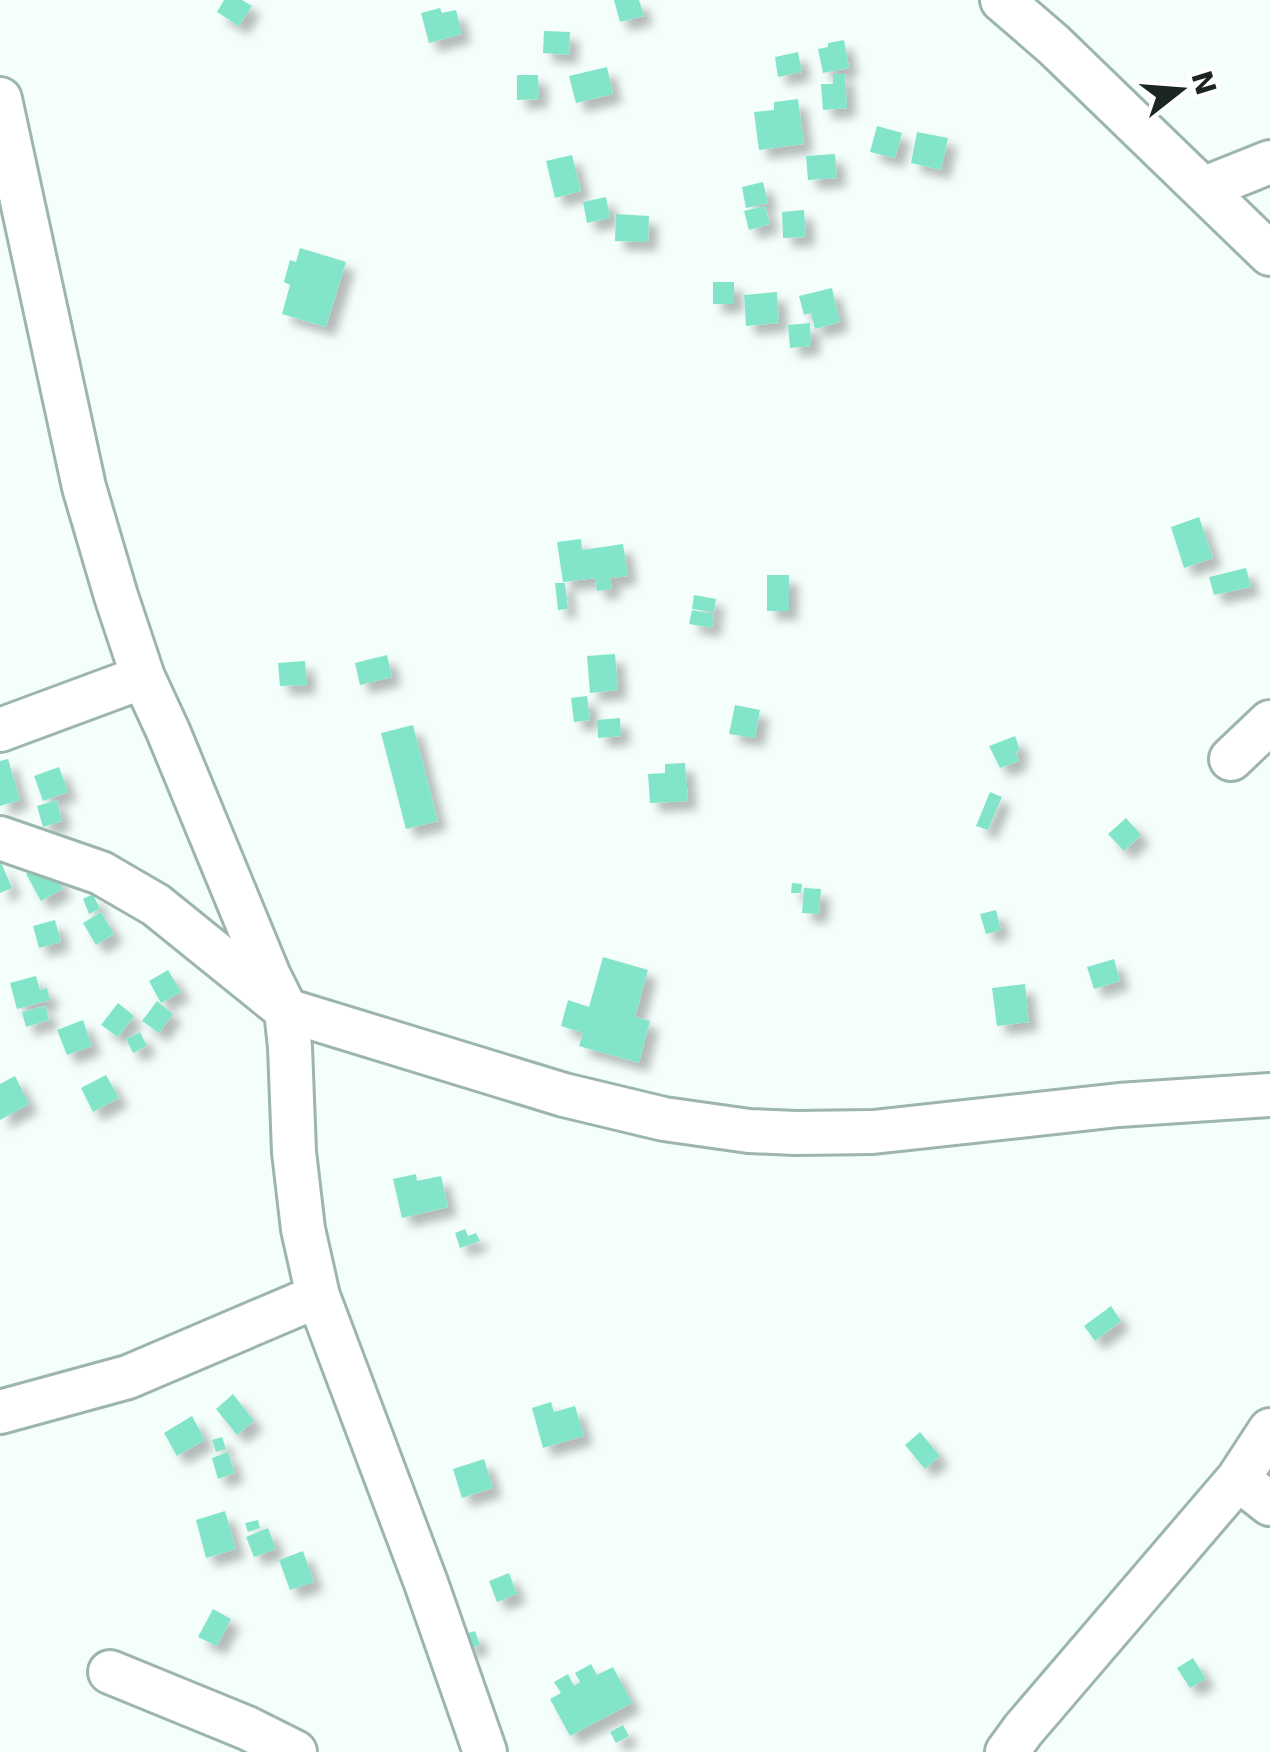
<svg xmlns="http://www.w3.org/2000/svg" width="1270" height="1752" viewBox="0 0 1270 1752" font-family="'DejaVu Sans',sans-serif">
	<defs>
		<filter id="shadow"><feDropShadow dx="9" dy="9" stdDeviation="5" flood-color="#0004"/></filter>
	</defs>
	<rect width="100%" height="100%" fill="#f4fefb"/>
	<!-- building -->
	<path fill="#82e5ca" filter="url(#shadow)" d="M224,0H242L252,6L239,26L217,12Z
		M614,0H639L644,16L620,22Z
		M440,8L442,13L456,10L462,34L429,43L421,13Z
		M544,31L570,32L569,55L543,53Z
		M844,40L849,68L823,73L818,49L828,47V43Z
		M798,52L802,72L778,77L775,57Z
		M607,67L613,94L576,103L569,76Z
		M833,74H845L847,108L823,110L821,84H833Z
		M517,75H538L539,99L517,100Z
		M798,99L804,144L759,150L754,112L774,110V102Z
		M877,126L902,133L895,158L870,152Z
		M917,132L948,138L941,170L911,163Z
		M835,154L837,178L808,180L806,156Z
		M572,155L581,191L555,198L546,161Z
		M763,182L768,203L746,208L742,187Z
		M606,197L610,218L587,223L583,202Z
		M765,206L770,224L749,230L744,211Z
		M804,210L806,237L783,238L782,212Z
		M616,214L649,216L648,242L615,241Z
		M300,248L346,262L326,327L282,314L290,285L284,282L290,260L296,262Z
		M713,282H734V304H713Z
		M832,288L840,322L815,329L811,313L804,315L799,296Z
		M777,292L779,323L746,326L744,295Z
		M810,323L811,346L790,348L788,325Z
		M1199,517L1213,558L1184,568L1171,527Z
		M581,539L582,550L623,544L628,576L610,578L612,589L597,591L595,578L563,582L557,542Z
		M1246,568L1251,587L1214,595L1209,577Z
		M767,575H789V611H767Z
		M555,583H565L568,609L558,610Z
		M694,595L716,599L714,612L692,609Z
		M692,610L714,614L712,628L689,624Z
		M615,654L618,690L590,693L587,656Z
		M387,655L392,677L360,685L355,663Z
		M305,661L307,685L280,686L278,663Z
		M587,696L590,720L574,722L571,698Z
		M735,705L760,710L755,738L729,734Z
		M620,718L621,736L598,738L597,720Z
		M413,725L438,821L406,829L381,733Z
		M1015,736L1020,750L1016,752L1019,761L1000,768L989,746Z
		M8,759L20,800L0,806V761Z
		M685,763L688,801L650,803L648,774L665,773V764Z
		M59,767L68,792L43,801L34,776Z
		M990,792L1002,797L988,830L976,826Z
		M57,800L62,821L43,827L37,806Z
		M1126,818L1141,835L1124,851L1108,834Z
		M0,860L12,888L0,893Z
		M47,862L63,889L41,901L26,874Z
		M792,883L802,884L801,893H791Z
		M804,888L821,889L819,914L802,913Z
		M93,894L100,909L89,914L83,899Z
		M996,910L1001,930L986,934L980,914Z
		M101,912L114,934L96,945L83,923Z
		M55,920L61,942L39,948L33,926Z
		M603,957L648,970L635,1017L650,1021L639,1063L579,1046L583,1033L561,1026L568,1000L589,1007Z
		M1114,959L1120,981L1094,989L1087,967Z
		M168,970L181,992L161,1003L149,981Z
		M36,976L40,990L47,988L50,1000L17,1009L10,983Z
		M1025,984L1029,1022L997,1026L992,988Z
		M157,1001L173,1014L159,1033L142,1021Z
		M118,1003L134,1016L118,1037L101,1025Z
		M45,1006L49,1020L26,1027L22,1012Z
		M83,1020L92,1046L67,1055L57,1030Z
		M140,1032L147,1046L133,1053L126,1039Z
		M106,1075L119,1098L93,1112L81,1088Z
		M15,1076L29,1104L0,1120V1084Z
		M416,1174L417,1181L441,1176L448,1207L402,1218L393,1179Z
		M465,1229L468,1236L476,1233L480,1241L460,1248L455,1233Z
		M1111,1306L1121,1321L1095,1341L1084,1326Z
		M233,1394L254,1421L237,1435L216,1409Z
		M551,1402L554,1412L575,1406L584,1436L543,1448L532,1408Z
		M192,1416L205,1440L177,1456L164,1433Z
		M920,1432L940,1456L925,1469L905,1445Z
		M222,1437L226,1449L216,1452L212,1440Z
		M228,1452L235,1473L218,1479L212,1458Z
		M484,1459L493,1488L462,1498L453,1469Z
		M225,1511L236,1549L206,1558L196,1520Z
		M258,1520L260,1528L248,1532L245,1523Z
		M268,1528L276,1549L254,1557L246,1537Z
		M303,1551L314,1582L290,1590L279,1560Z
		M509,1573L517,1594L497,1602L489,1581Z
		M213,1609L231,1619L217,1646L198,1637Z
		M475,1631L480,1645L467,1650L462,1635Z
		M1193,1658L1206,1679L1190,1688L1177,1668Z
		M591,1664L597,1675L613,1667L632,1703L570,1736L550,1699L561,1693L554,1682L568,1674L574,1686L580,1682L575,1673Z
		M623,1725L629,1736L616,1743L610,1732Z"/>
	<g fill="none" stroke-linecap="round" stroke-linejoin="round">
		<defs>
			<path id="minor" d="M1002,0L1054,45L1270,254
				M0,99L84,487L116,596L143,677L168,731L269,976L286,1010L290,1047L294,1152L303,1229L318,1296L426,1583L485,1752
				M1205,188L1270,162
				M0,730L143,677
				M1231,759L1270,722
				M0,838L101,873L156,905L286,1010L564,1095L664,1119L749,1131L796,1133L873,1132L1119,1105L1270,1095
				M0,1412L128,1377L318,1296
				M1238,1479L1270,1504
				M110,1672L247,1728L295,1752
				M1007,1752L1023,1730L1238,1479L1270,1430"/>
		</defs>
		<!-- minor casing -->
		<use href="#minor" stroke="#9cb6ad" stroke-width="48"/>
		<!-- minor -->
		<use href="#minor" stroke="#fff" stroke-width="42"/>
	</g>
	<!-- north arrow -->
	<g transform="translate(1180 90) rotate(73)" stroke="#ffffff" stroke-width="8" paint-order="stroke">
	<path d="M0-8L18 38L0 25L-18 38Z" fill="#1b2522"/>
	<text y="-15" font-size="28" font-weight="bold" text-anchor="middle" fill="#1b2522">N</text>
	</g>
</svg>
